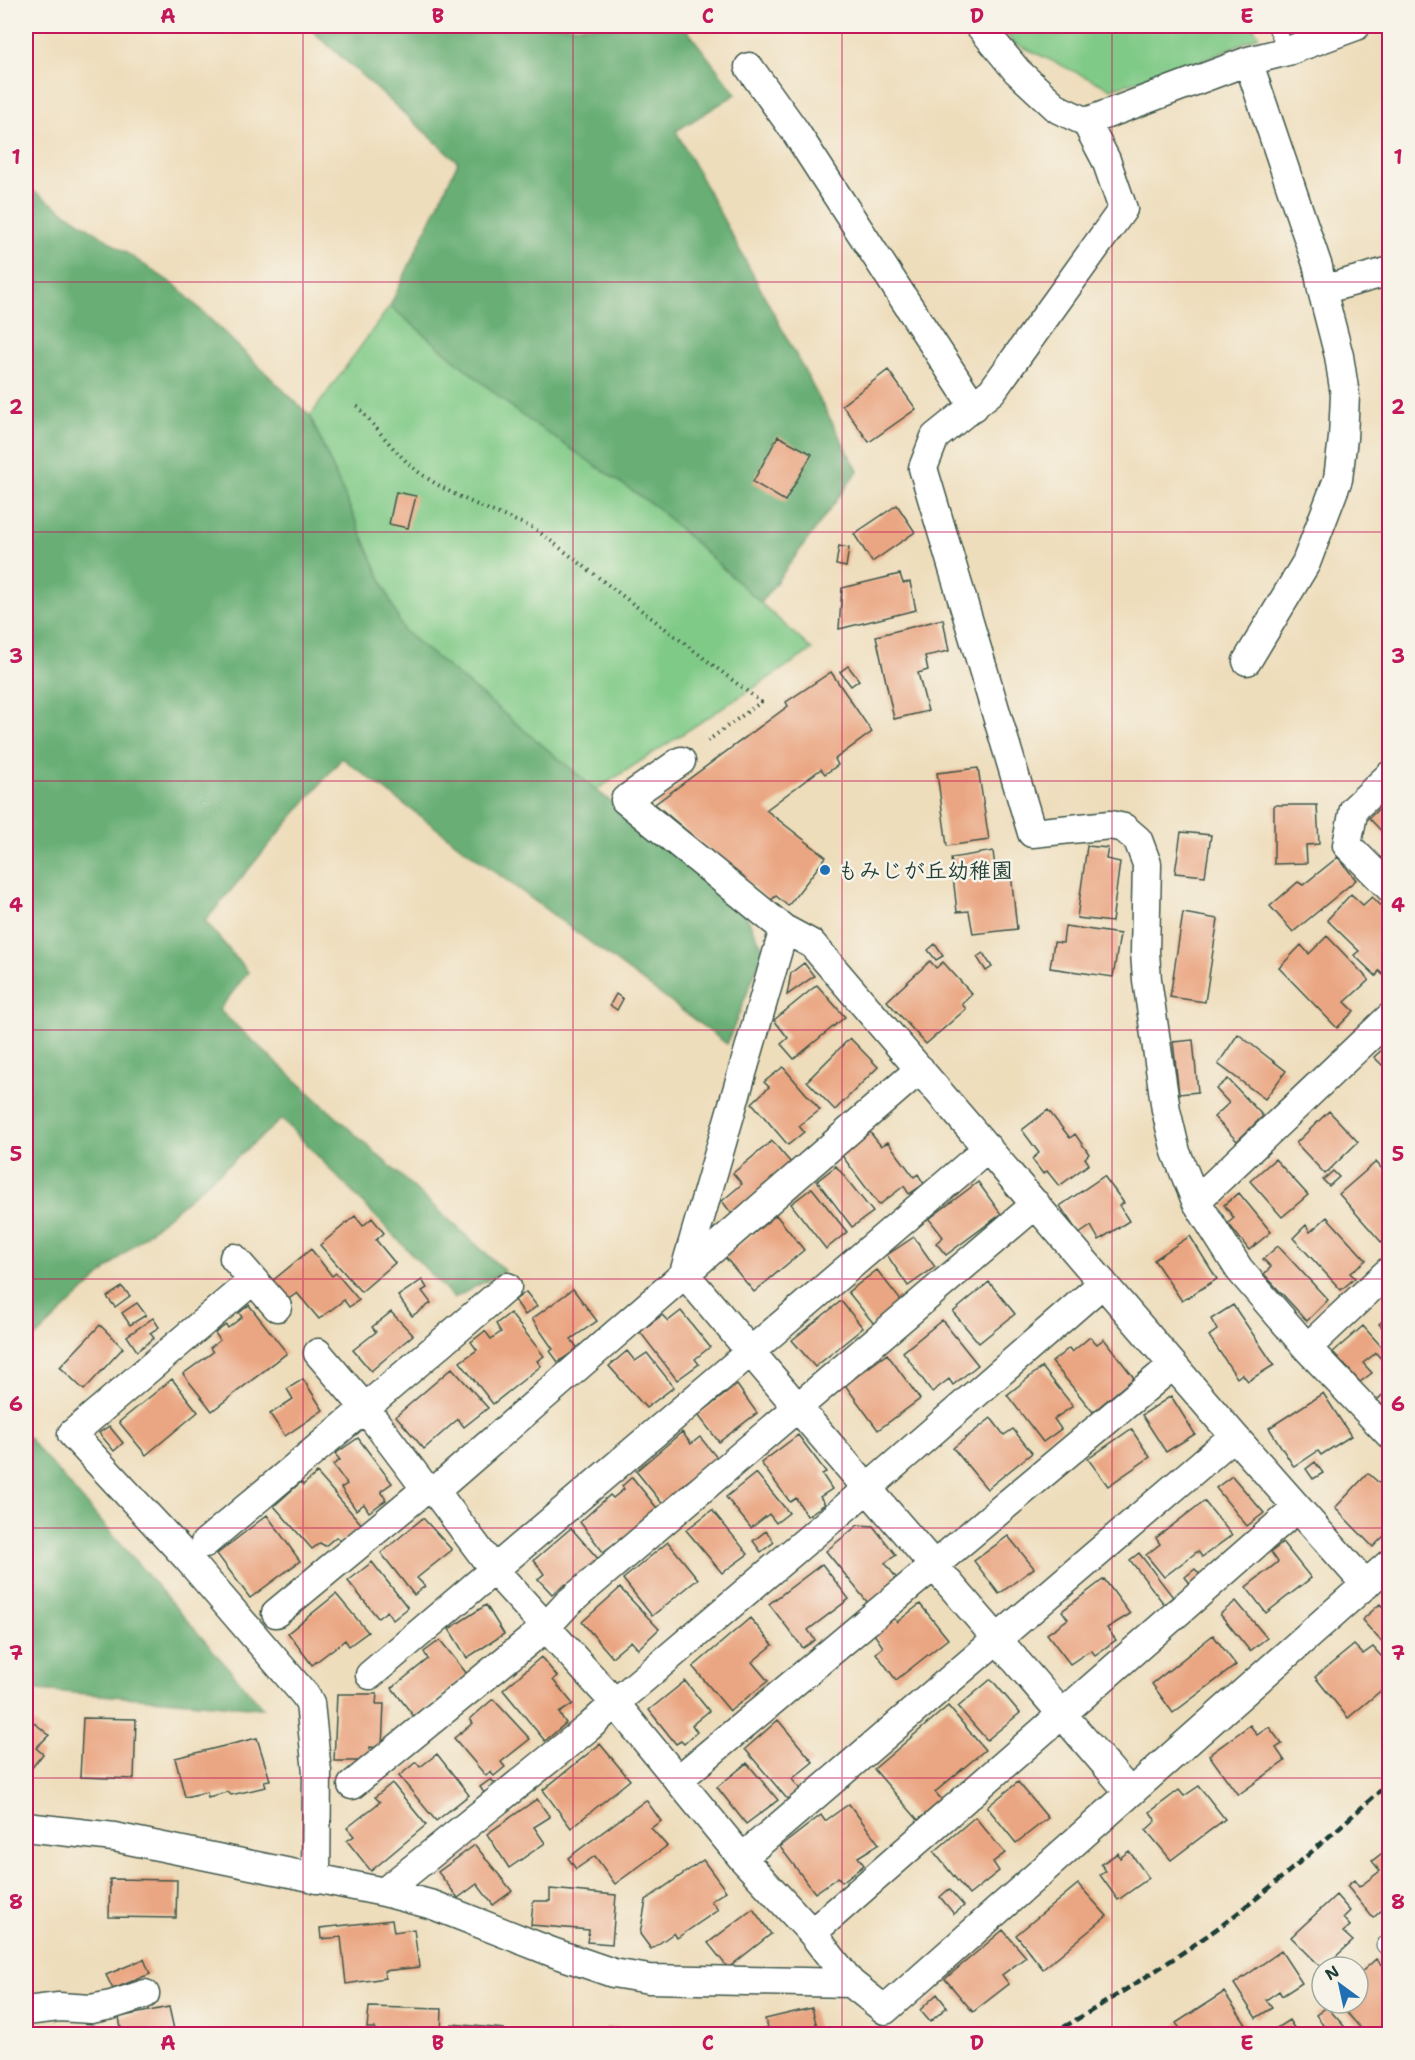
<svg xmlns="http://www.w3.org/2000/svg" width="1415" height="2060" viewBox="0 0 1415 2060" font-family="'Shantell Sans','Klee One',sans-serif">
	<rect width="100%" height="100%" fill="#f7f3e8"/>
	<filter id="ink" filterUnits="userSpaceOnUse"><feTurbulence type="fractalNoise" baseFrequency=".0167" numOctaves="2"/><feDisplacementMap in="SourceGraphic" scale="12" xChannelSelector="R" yChannelSelector="G"/><feConvolveMatrix kernelMatrix="1 2 1 2 8 2 1 2 1" color-interpolation-filters="sRGB"/></filter>
	<filter id="wash" filterUnits="userSpaceOnUse"><feTurbulence type="fractalNoise" baseFrequency=".008" numOctaves="4" result="noise"/><feDisplacementMap in="SourceGraphic" scale="24" xChannelSelector="R" yChannelSelector="G"/><feGaussianBlur stdDeviation="1.35" result="paint"/><feColorMatrix in="noise" values="0 0 0 0 0 0 0 0 0 0 0 0 0 0 0 0 0 1.4 0 .05"/><feComposite in="paint" operator="in"/></filter>
	<g filter="url(#wash)">
		<rect width="100%" height="100%" fill="#edb"/>
		<!-- green -->
		<path fill="#80ca87" stroke="#50845e" stroke-width="1.5" d="M1002,26H1252L1259,36L1203,60L1111,89L1012,42Z
			M390,306L520,414L656,507L812,650L596,790L403,630L310,416Z"/>
		<!-- forest -->
		<path fill="#68ae74" stroke="#447654" stroke-width="1.5" d="M307,26H684L736,94L676,131L858,471L761,603L656,507L520,414L390,306L458,162Z
			M26,186L176,286L310,416L403,630L744,912L764,950L727,1044L342,758L205,921L248,972L219,1010L505,1271L454,1298L282,1119L120,1257L26,1346Z
			M26,1435L263,1708L26,1689Z"/>
		<g id="blocks">
			<!-- building -->
			<path fill="#eaa682" d="M888,370L916,409L869,442L842,405Z
				M778,436L812,454L785,501L753,482Z
				M396,492L416,496L408,528L389,524Z
				M897,505L915,532L872,562L854,534Z
				M839,546L849,548L846,567L836,565Z
				M900,574L903,583L910,582L916,610L839,629L842,588Z
				M943,619L949,651L925,656L928,670L918,673L928,711L894,719L876,636Z
				M848,666L859,680L851,686L840,672Z
				M831,672L872,732L835,759L838,765L825,774L821,769L766,810L826,857L788,906L776,896L770,901L655,804L788,706L786,702Z
				M978,768L989,840L947,846L937,773Z
				M1390,798V840L1369,818Z
				M1274,805H1317L1319,844L1306,845L1307,863L1274,864Z
				M1181,832L1211,835L1205,876L1175,873Z
				M1087,846L1108,848L1106,859L1120,862L1112,922L1077,918Z
				M993,851L996,877L1011,874L1017,929L973,934L969,911L957,912L951,858Z
				M1338,857L1356,880L1293,932L1270,906L1298,882L1303,885Z
				M1351,894L1363,905L1372,897L1390,914V972L1385,977L1379,971L1376,976L1354,955L1359,951L1327,920Z
				M1183,913L1218,919L1205,1002L1170,997Z
				M1065,926L1120,934L1113,977L1050,968L1054,942L1063,943Z
				M1327,936L1369,980L1345,1002L1354,1011L1337,1028L1279,968L1301,945L1309,954Z
				M935,944L943,956L936,960L928,950Z
				M983,953L992,967L986,971L977,957Z
				M930,961L936,968L943,962L972,994L962,1004L966,1009L926,1044L887,1001Z
				M804,963L814,976L787,995L791,973Z
				M817,985L845,1017L794,1059L781,1044L788,1038L774,1020Z
				M616,994L623,999L617,1010L610,1005Z
				M1238,1034L1286,1071L1265,1099L1218,1064Z
				M850,1038L878,1067L835,1110L807,1081Z
				M1193,1040L1198,1092L1179,1094L1173,1042Z
				M1390,1043V1073L1374,1057Z
				M783,1067L820,1110L799,1126L804,1132L788,1145L752,1103L769,1087L764,1082Z
				M1228,1079L1263,1116L1237,1141L1214,1117L1229,1103L1216,1089Z
				M1048,1110L1070,1138L1075,1134L1089,1154L1085,1158L1089,1164L1059,1186L1047,1171L1043,1174L1032,1159L1039,1153L1022,1130Z
				M1329,1111L1358,1142L1325,1174L1296,1143Z
				M869,1131L881,1146L888,1142L914,1177L918,1174L924,1184L909,1194L904,1186L879,1205L840,1153Z
				M772,1141L791,1163L732,1214L722,1201L742,1184L733,1173Z
				M1275,1159L1308,1195L1282,1217L1250,1181Z
				M1376,1162L1390,1178V1236L1382,1243L1339,1194Z
				M836,1166L873,1212L852,1227L817,1181Z
				M1333,1171L1339,1177L1329,1186L1323,1180Z
				M1104,1176L1124,1203L1119,1205L1129,1221L1099,1240L1091,1226L1079,1234L1060,1206Z
				M978,1182L1001,1214L946,1255L936,1243L943,1237L929,1219Z
				M812,1188L847,1232L826,1249L791,1204Z
				M1239,1193L1271,1232L1249,1250L1228,1223L1234,1218L1224,1205Z
				M776,1215L804,1250L754,1292L725,1257Z
				M355,1216L363,1226L372,1218L384,1233L376,1240L395,1263L361,1292L320,1245Z
				M1327,1217L1366,1260L1350,1273L1355,1278L1341,1290L1293,1238L1306,1225L1310,1232Z
				M1190,1236L1217,1279L1182,1301L1154,1260Z
				M914,1237L935,1267L908,1286L887,1255Z
				M1278,1246L1328,1300L1307,1321L1264,1274L1271,1267L1263,1259Z
				M311,1249L332,1276L336,1273L359,1300L349,1307L344,1300L319,1319L297,1293L286,1301L271,1282Z
				M877,1270L902,1302L874,1324L848,1292Z
				M422,1280L427,1288L422,1291L431,1303L412,1316L398,1296Z
				M989,1282L1015,1314L979,1343L953,1312Z
				M122,1287L130,1296L115,1307L107,1297Z
				M573,1289L597,1321L571,1339L578,1349L558,1362L550,1351L553,1349L532,1319Z
				M526,1292L537,1306L525,1315L515,1300Z
				M841,1301L863,1328L815,1367L792,1340Z
				M137,1303L146,1315L130,1325L122,1313Z
				M249,1305L287,1353L212,1411L183,1374L213,1352L210,1348L220,1340L215,1333L226,1325L228,1328L242,1317L239,1313Z
				M1233,1305L1274,1365L1248,1381L1242,1374L1237,1378L1209,1336L1217,1330L1211,1319Z
				M681,1311L710,1347L695,1359L699,1364L677,1380L640,1332L662,1315L668,1321Z
				M391,1312L413,1335L371,1371L353,1350L376,1332L372,1327Z
				M510,1313L544,1356L537,1361L541,1366L493,1404L460,1362L477,1350L471,1342L485,1331L491,1339L501,1332L496,1324Z
				M1390,1314V1335L1379,1324Z
				M153,1318L159,1327L150,1333L154,1338L137,1351L127,1336Z
				M942,1320L978,1365L953,1385L949,1379L932,1392L903,1352Z
				M100,1325L123,1348L84,1390L60,1367Z
				M1363,1326L1388,1354L1382,1360L1376,1353L1363,1363L1372,1373L1360,1382L1333,1352Z
				M1090,1337L1097,1344L1104,1339L1134,1378L1093,1412L1052,1362L1069,1348L1072,1352Z
				M627,1351L635,1361L647,1353L674,1387L646,1408L609,1366Z
				M887,1354L920,1399L878,1430L845,1385Z
				M1042,1367L1073,1406L1054,1419L1061,1429L1043,1442L1007,1395Z
				M452,1368L488,1408L464,1427L458,1419L424,1449L396,1416Z
				M172,1379L198,1412L146,1455L119,1422Z
				M303,1379L323,1410L285,1436L270,1414L293,1399L287,1389Z
				M737,1385L757,1413L719,1442L698,1415Z
				M1390,1388V1413L1377,1400Z
				M1323,1393L1351,1436L1321,1455L1318,1451L1294,1467L1269,1428Z
				M1171,1396L1195,1434L1166,1452L1142,1415Z
				M991,1418L1004,1435L1013,1429L1032,1453L987,1489L953,1448Z
				M109,1426L123,1443L114,1451L99,1433Z
				M1131,1429L1150,1457L1108,1486L1088,1459Z
				M682,1432L691,1444L700,1437L718,1459L683,1485L687,1489L665,1507L636,1471Z
				M798,1435L826,1472L822,1474L832,1489L820,1497L825,1504L807,1516L796,1498L790,1502L761,1463Z
				M358,1438L392,1483L381,1491L386,1500L369,1512L364,1504L356,1510L341,1488L347,1484L333,1465L340,1460L335,1454Z
				M1315,1462L1323,1473L1313,1479L1306,1469Z
				M317,1473L363,1526L342,1542L336,1537L325,1546L320,1543L312,1549L274,1506L301,1482L303,1485Z
				M756,1473L789,1513L776,1523L769,1514L751,1528L726,1497Z
				M1368,1473L1390,1493V1530L1373,1547L1335,1508Z
				M1232,1476L1264,1513L1247,1526L1216,1488Z
				M632,1477L660,1512L622,1542L620,1539L603,1552L580,1522L610,1495L613,1498L624,1489L622,1486Z
				M1204,1501L1232,1535L1202,1557L1198,1551L1164,1577L1146,1555L1160,1544L1156,1538Z
				M712,1510L748,1554L722,1573L686,1530Z
				M267,1515L300,1561L250,1598L217,1554Z
				M423,1518L452,1550L417,1578L425,1586L414,1595L381,1553Z
				M858,1525L873,1526L896,1555L885,1563L898,1580L868,1603L826,1551Z
				M571,1528L600,1561L569,1587L566,1584L552,1594L538,1579L544,1574L534,1560Z
				M766,1531L774,1542L761,1552L753,1541Z
				M1008,1536L1034,1568L999,1594L974,1561Z
				M668,1542L698,1579L652,1616L623,1579Z
				M1283,1543L1311,1578L1266,1613L1246,1587L1278,1562L1271,1552Z
				M1139,1553L1173,1597L1164,1604L1130,1560Z
				M372,1562L408,1608L393,1620L387,1611L378,1618L348,1581Z
				M822,1564L849,1599L808,1630L815,1640L803,1648L769,1604Z
				M1195,1569L1203,1578L1192,1586L1185,1577Z
				M1104,1579L1130,1614L1107,1628L1116,1640L1095,1655L1091,1650L1070,1664L1047,1634L1068,1619L1062,1611Z
				M620,1588L659,1629L638,1649L631,1641L612,1657L582,1622Z
				M336,1594L368,1632L349,1646L345,1640L312,1665L288,1633Z
				M1236,1601L1267,1638L1250,1651L1220,1614Z
				M920,1604L948,1639L896,1680L876,1653L883,1647L874,1634L894,1618L897,1622Z
				M1380,1604L1386,1611L1390,1609V1651L1362,1620Z
				M486,1605L504,1634L467,1658L449,1629Z
				M750,1618L773,1645L752,1662L768,1681L730,1711L693,1667Z
				M1213,1635L1236,1665L1173,1713L1152,1684Z
				M440,1640L467,1674L415,1718L392,1688L428,1659L424,1652Z
				M1354,1645L1363,1654L1373,1647L1390,1666V1683L1348,1718L1315,1677Z
				M541,1657L557,1676L553,1680L573,1704L559,1713L566,1723L545,1741L503,1690Z
				M991,1679L1020,1713L987,1740L958,1707Z
				M685,1681L709,1711L692,1725L697,1732L684,1744L681,1741L676,1744L649,1710Z
				M337,1694H377L376,1704H384L382,1748L370,1747L369,1761H334Z
				M493,1699L530,1739L501,1762L505,1767L494,1776L490,1772L486,1776L454,1738L473,1723L470,1719Z
				M948,1706L985,1750L935,1792L942,1800L918,1820L874,1769Z
				M26,1716L49,1735L36,1748L43,1754L26,1775Z
				M83,1718L136,1719L134,1779L80,1777Z
				M778,1720L813,1762L792,1779L801,1790L788,1800L745,1749Z
				M1250,1725L1257,1735L1269,1727L1282,1744L1276,1748L1285,1761L1238,1795L1209,1755Z
				M257,1738L270,1780L264,1781L266,1787L231,1795L228,1792L208,1797L207,1792L185,1797L175,1758Z
				M600,1744L630,1780L571,1828L543,1790Z
				M437,1754L469,1795L436,1821L399,1776L416,1762L420,1767Z
				M747,1763L778,1800L746,1824L717,1787Z
				M491,1779L495,1784L484,1793L480,1787Z
				M1018,1782L1048,1818L1016,1843L987,1807Z
				M392,1783L426,1825L371,1871L347,1841L354,1836L347,1828L380,1802L375,1797Z
				M1199,1786L1225,1819L1171,1860L1146,1830L1156,1821L1150,1812L1179,1790L1184,1796Z
				M537,1799L550,1817L534,1827L545,1843L509,1868L487,1834Z
				M646,1800L661,1821L651,1828L667,1846L615,1884L595,1856L576,1869L568,1858Z
				M849,1804L879,1844L858,1857L864,1865L842,1882L838,1877L815,1893L780,1847L821,1815L825,1821Z
				M975,1817L1005,1853L993,1862L999,1871L969,1895L934,1852Z
				M475,1845L512,1891L493,1905L477,1884L458,1898L438,1872Z
				M1390,1847V1903L1373,1918L1347,1886L1354,1880L1359,1887L1380,1871L1372,1861Z
				M1129,1851L1149,1878L1118,1900L1100,1875L1106,1871L1101,1864L1118,1853L1120,1858Z
				M703,1860L726,1891L711,1901L718,1910L677,1938L674,1933L651,1949L640,1934L646,1900Z
				M110,1879L177,1880L176,1918L109,1917Z
				M1078,1884L1107,1916L1043,1969L1016,1935Z
				M550,1889L616,1895L612,1944L587,1942L589,1930L531,1925L533,1901H550Z
				M949,1889L964,1906L954,1914L940,1897Z
				M1336,1895L1350,1911L1343,1918L1350,1926L1343,1932L1353,1941L1324,1967H1321L1291,1937Z
				M753,1909L771,1934L728,1968L708,1943Z
				M392,1920L394,1932L414,1929L419,1967L384,1971L385,1978L346,1984L341,1937L321,1939L320,1928Z
				M1003,1930L1026,1957L1002,1975L1009,1984L973,2012L945,1979Z
				M1281,1951L1302,1983L1282,1996L1279,1991L1266,2000L1272,2008L1256,2018L1234,1984Z
				M144,1959L150,1974L113,1989L106,1975Z
				M1376,1959L1390,1974V2019L1371,2034H1366L1338,2003H1358V1975Z
				M1224,1992L1247,2026L1234,2034H1184L1176,2023Z
				M937,1994L947,2007L930,2022L920,2010Z
				M169,2007L175,2034H122L119,2017Z
				M369,2007L442,2009L441,2034H374L375,2028H367Z
				M1327,2007L1351,2034H1318L1325,2028L1316,2015Z
				M812,2008L819,2034H760L759,2031L768,2028L765,2019Z
				M1289,2020L1298,2034H1267Z
				M452,2024L504,2029L503,2034H451Z
				M605,2027H621L622,2034H606Z"/>
		</g>
	</g>
	<g filter="url(#ink)">
		<use href="#blocks" fill-opacity="0" stroke="#3e5548" stroke-width="1.5"/>
		<g fill="none" stroke-linecap="round" stroke-linejoin="round">
			<defs>
				<path id="lane" d="M1275,26L1288,51
					M1384,1945L1390,1952"/>
				<path id="street" d="M980,26L1017,71L1058,109L1086,122
					M1356,26L1288,51L1248,61L1086,122L1106,160L1123,209L992,391L935,437L923,468L1032,833L1110,825L1124,828L1138,840L1147,864L1145,952L1147,980L1166,1110L1176,1152L1196,1201L1239,1269L1307,1348L1390,1435
					M1248,61L1318,267L1322,290L1390,271
					M749,67L795,131L974,407
					M1247,661L1306,563L1338,479L1343,438L1345,395L1339,356L1322,290
					M681,761L625,800L784,929L812,944L1234,1436L1366,1585
					M1390,775L1354,809L1347,845L1390,888
					M784,929L684,1273L798,1408L1130,1793
					M1196,1201L1390,1017
					M234,1258L277,1307
					M253,1280L72,1434L188,1559L305,1695L310,1703L317,1772L316,1879
					M1307,1348L1390,1270
					M318,1353L365,1408L507,1287
					M435,1491L920,1069
					M205,1543L365,1408L426,1489L435,1491L494,1570L615,1703L742,1858L812,1933L851,1983L885,2010L1390,1563
					M276,1613L426,1489
					M370,1675L750,1352L988,1148
					M678,1780L1173,1365
					M352,1785L545,1628L567,1604L1036,1204
					M26,1827L114,1837L384,1892L433,1905L552,1952L613,1973L649,1979L851,1983
					M742,1858L1234,1436
					M384,1892L589,1727L615,1703L846,1507L1103,1283
					M812,1933L1297,1508
					M26,2011L59,2007L91,2009L111,2005L145,1994"/>
			</defs>
			<!-- lane casing -->
			<use href="#lane" stroke="#3e5548" stroke-width="17"/>
			<!-- street casing -->
			<use href="#street" stroke="#3e5548" stroke-width="31"/>
			<!-- path -->
			<path stroke="#3e5548" stroke-width="4" stroke-dasharray="1.5 4.5" stroke-linecap="butt" d="M357,406C374,425 398,456 417,471C452,497 494,512 534,528L761,702L706,742"/>
			<!-- lane -->
			<use href="#lane" stroke="#fff" stroke-width="15"/>
			<!-- street -->
			<use href="#street" stroke="#fff" stroke-width="28"/>
			<!-- rail -->
			<path stroke="#1f3d34" stroke-width="4.5" stroke-dasharray="9 4.5" stroke-linecap="butt" d="M1052,2034C1110,2000 1167,1965 1222,1925C1281,1881 1335,1831 1390,1782"/>
		</g>
	</g>
	<!-- grid -->
	<path fill="none" stroke="#c2185b" stroke-width="1.5" stroke-opacity="0.55" d="M303,26V2034M573,26V2034M842,26V2034M1112,26V2034M26,282H1390M26,532H1390M26,781H1390M26,1030H1390M26,1279H1390M26,1528H1390M26,1778H1390"/>
	<!-- markers -->
	<circle fill="#1f6fb2" stroke="#f7f3e8" stroke-width="2" cx="825" cy="870" r="6"/>
	<g text-anchor="middle" dominant-baseline="central" stroke-width="5" stroke-linejoin="round" paint-order="stroke">
		<!-- poi labels -->
		<g font-size="22" font-weight="bold" fill="#1f3d34" stroke="#f7f3e8" text-anchor="start">
			<text x="837" y="870">もみじが丘幼稚園</text>
		</g>
	</g>
	<!-- margin -->
	<rect width="1415" height="2060" fill="none" stroke="#f7f3e8" stroke-width="66"/>
	<!-- north arrow -->
	<g transform="translate(1340 1985) rotate(327)"><circle r="28" fill="#f7f3e8" stroke="#a1aaa0" stroke-width="1.5"/>
	<path d="M0-4.5L10 22L0 15L-10 22Z" fill="#1f6fb2"/>
	<text y="-9" font-size="16" font-weight="bold" text-anchor="middle" fill="#1f3d34">N</text>
	</g>
	<rect x="33" y="33" width="1349" height="1994" fill="none" stroke="#c2185b" stroke-width="2"/>
	<g font-size="20" text-anchor="middle" font-weight="bold" fill="#c2185b">
		<text x="168" y="23">A</text>
		<text x="438" y="23">B</text>
		<text x="708" y="23">C</text>
		<text x="977" y="23">D</text>
		<text x="1247" y="23">E</text>
		<text x="16" y="164">1</text>
		<text x="1398" y="164">1</text>
		<text x="16" y="414">2</text>
		<text x="1398" y="414">2</text>
		<text x="16" y="663">3</text>
		<text x="1398" y="663">3</text>
		<text x="16" y="912">4</text>
		<text x="1398" y="912">4</text>
		<text x="16" y="1161">5</text>
		<text x="1398" y="1161">5</text>
		<text x="16" y="1411">6</text>
		<text x="1398" y="1411">6</text>
		<text x="16" y="1660">7</text>
		<text x="1398" y="1660">7</text>
		<text x="16" y="1909">8</text>
		<text x="1398" y="1909">8</text>
		<text x="168" y="2050">A</text>
		<text x="438" y="2050">B</text>
		<text x="708" y="2050">C</text>
		<text x="977" y="2050">D</text>
		<text x="1247" y="2050">E</text>
	</g>
</svg>
